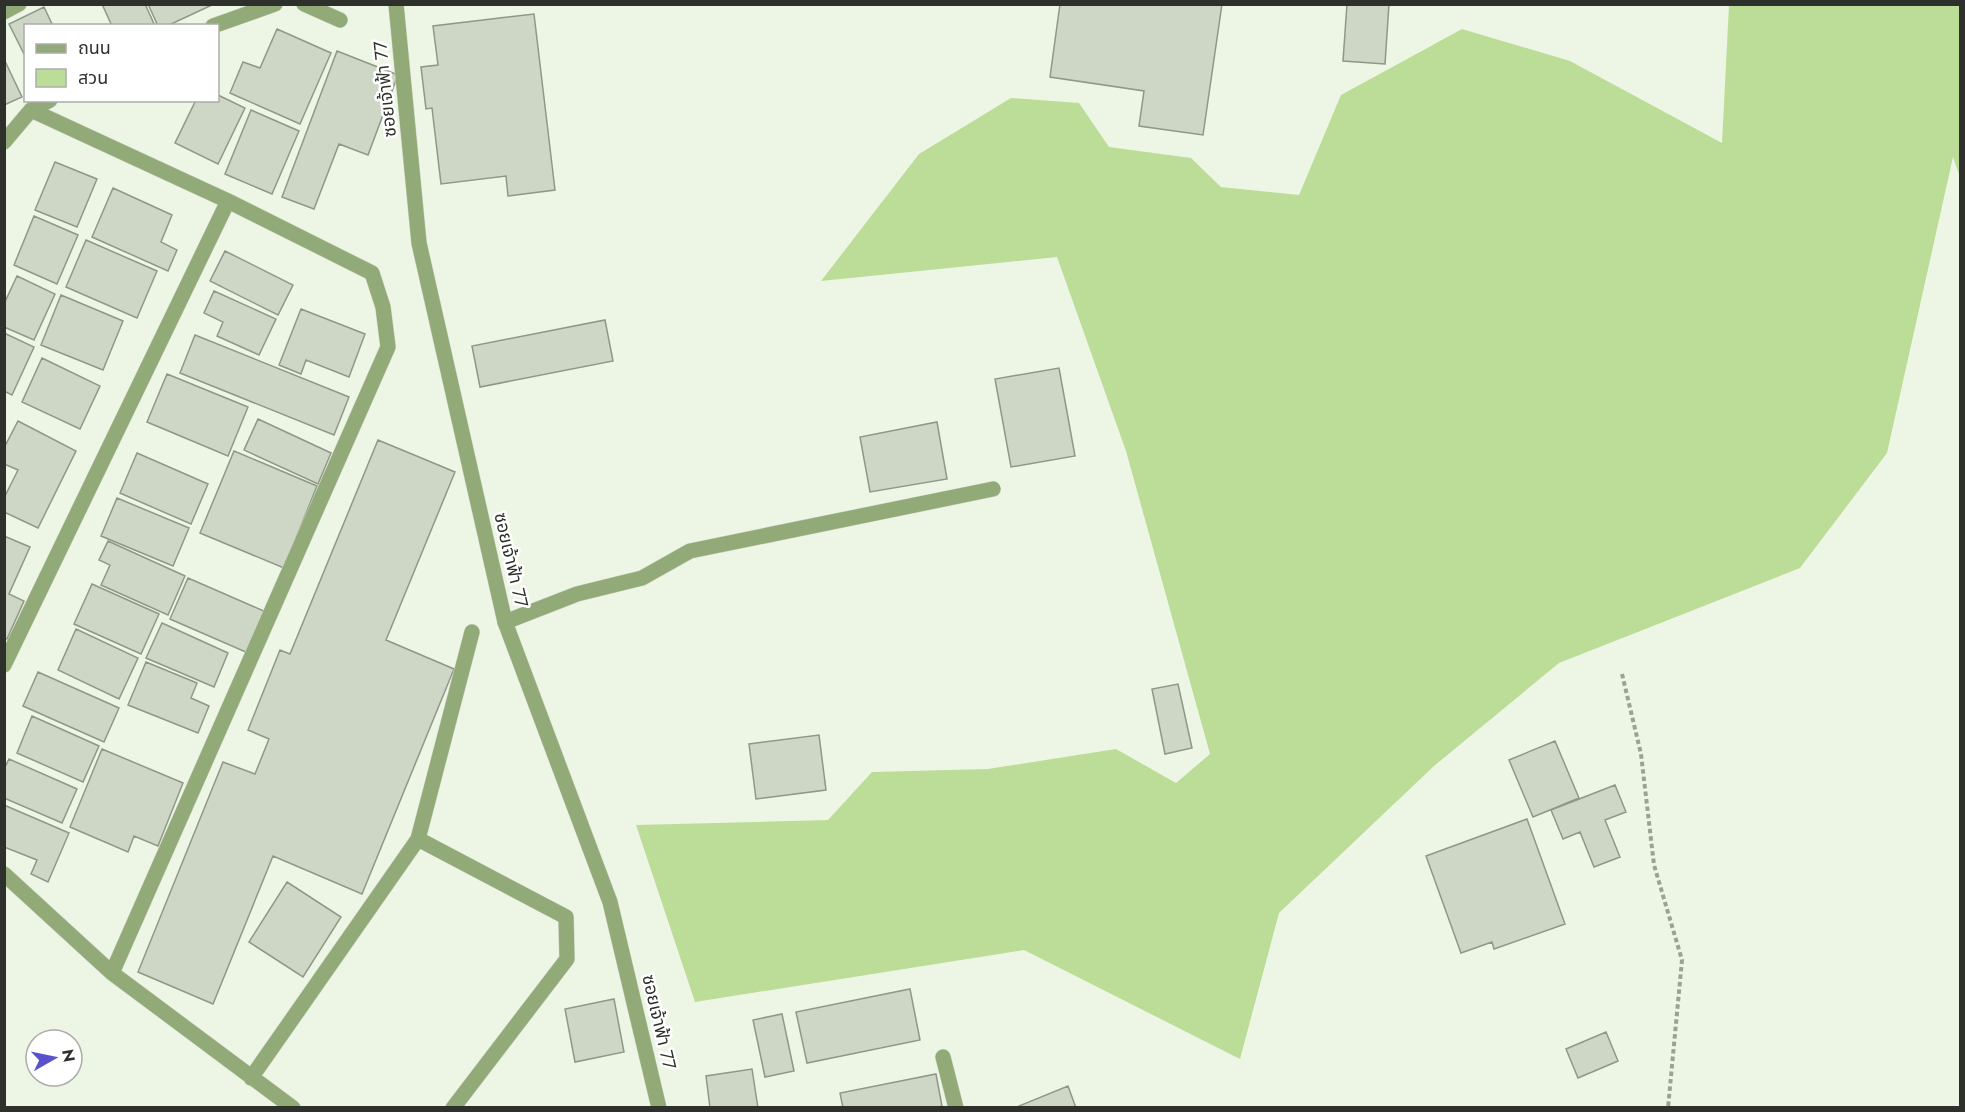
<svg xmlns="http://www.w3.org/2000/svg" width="1965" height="1112" viewBox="0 0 1965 1112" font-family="Jost,'Noto Sans Thai',sans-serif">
	<rect width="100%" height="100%" fill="#edf6e5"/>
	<!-- green -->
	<path fill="#bbdd98" d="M1729,5H1960V177L1953,157L1887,453L1800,568L1559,663L1434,766L1279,913L1240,1059L1024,950L695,1002L636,825L828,820L872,772L988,769L1116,749L1176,783L1210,754L1126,451L1057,257L821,281L919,154L1011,98L1079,103L1109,147L1191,158L1221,187L1299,195L1341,95L1462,29L1570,61L1722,143Z"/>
	<!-- building -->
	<path fill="#ced7c6" stroke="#8f9787" stroke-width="1.5" d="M102,4H145L155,26H112Z
		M148,4H214L167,26H158Z
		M1060,4H1222L1203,135L1139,126L1144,91L1050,77Z
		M1347,4H1389L1385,64L1343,61Z
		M44,7L53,26H26V58L9,24Z
		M534,14L555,190L508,196L506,176L441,184L432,108L426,109L421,67L438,65L433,26Z
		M277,29L331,53L300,124L230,93L243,62L260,68Z
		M337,51L398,75L368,155L339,144L314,209L282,197Z
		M4,59L22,97L4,105Z
		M218,95L245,108L218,164L175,143L196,100H218Z
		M251,110L299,131L272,194L225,174Z
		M55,162L97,179L77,227L35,210Z
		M113,188L172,215L161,242L177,250L168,271L92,237Z
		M34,216L78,235L57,284L14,265Z
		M86,240L157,271L137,318L66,287Z
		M225,251L293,285L278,315L210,281Z
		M17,276L55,294L34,340L4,327V304Z
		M214,291L276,319L259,355L217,336L223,322L204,313Z
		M61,295L123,321L103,370L41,345Z
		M301,309L365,334L349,377L306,360L301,374L279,365Z
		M605,320L613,361L480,387L472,346Z
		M4,333L34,347L12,395L4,391Z
		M195,335L349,397L334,435L180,373Z
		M42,358L100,386L80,429L22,402Z
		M1059,368L1075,456L1011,467L995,379Z
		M167,374L248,407L228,456L147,422Z
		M258,419L331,453L318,484L244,450Z
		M18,421L76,451L38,528L4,512V498L18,470L4,464V448Z
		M937,422L947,479L870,492L860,437Z
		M378,440L455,472L386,640L454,669L362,894L273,856L213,1004L138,972L223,762L255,774L269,739L248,730L280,650L290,654Z
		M234,451L317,486L284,568L200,533Z
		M137,453L208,484L191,524L120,493Z
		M117,498L189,528L173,566L101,536Z
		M4,536L30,547L9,594L24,601L7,639L4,638Z
		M108,541L185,576L168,615L101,585L110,565L99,560Z
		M188,578L266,612L248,653L170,619Z
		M92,584L159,614L141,654L74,624Z
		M162,623L228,653L214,687L146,658Z
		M76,629L138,658L119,699L58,670Z
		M146,662L197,683L191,698L209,706L198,733L128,705Z
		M38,672L119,708L104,742L23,706Z
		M1178,684L1192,748L1165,754L1152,689Z
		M32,716L99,746L83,782L17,753Z
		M819,735L826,790L756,799L749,744Z
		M1555,741L1579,798L1533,817L1509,760Z
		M102,749L183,783L158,846L134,836L128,852L70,827Z
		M9,759L77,789L62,823L4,798V769Z
		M1615,785L1626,812L1605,820L1620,857L1594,867L1580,832L1563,839L1551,810Z
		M4,805L69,833L48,882L31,874L37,860L4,847Z
		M1527,819L1565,924L1494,949L1492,942L1461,953L1426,856Z
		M287,882L341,917L303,977L249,942Z
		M910,989L920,1040L807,1063L796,1012Z
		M614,999L624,1052L575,1062L565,1009Z
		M782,1014L794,1071L765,1077L753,1020Z
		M1606,1032L1618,1061L1578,1078L1566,1049Z
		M752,1069L758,1108H710L706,1076Z
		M936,1074L942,1106L934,1108H843L840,1093Z
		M1068,1086L1076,1108H1014Z"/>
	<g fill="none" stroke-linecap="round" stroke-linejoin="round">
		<defs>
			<path id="service" d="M505,622L577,594L642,578L690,551L993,489"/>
			<path id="minor" d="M304,4L340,20
				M396,4L419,243L505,622L610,902L659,1108
				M4,12L19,4
				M213,26L275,4
				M31,110L50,100
				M4,142L31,110L228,201L372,273L383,307L388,347L112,973
				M4,665L228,201
				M418,839L566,917L567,959L453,1108
				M4,874L112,973L293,1108
				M943,1057L956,1108
				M251,1078L418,839L472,632"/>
		</defs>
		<!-- service casing -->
		<use href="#service" stroke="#cbd3c4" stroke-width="16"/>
		<!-- minor casing -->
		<use href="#minor" stroke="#cbd3c4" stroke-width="16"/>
		<!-- path -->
		<path stroke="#9ba195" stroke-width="4" stroke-dasharray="4.5 3" stroke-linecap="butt" d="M1622,674L1641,754L1654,865L1682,960L1668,1108"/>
		<!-- service -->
		<use href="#service" stroke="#91aa78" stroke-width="15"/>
		<!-- minor -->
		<use href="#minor" stroke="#91aa78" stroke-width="15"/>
	</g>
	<g text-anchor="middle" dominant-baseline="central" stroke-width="5" stroke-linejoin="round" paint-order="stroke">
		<!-- street labels -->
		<g font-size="18" fill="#2e312b" stroke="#fff">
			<text transform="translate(385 89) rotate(-96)">ซอยเจ้าฟ้า 77</text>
			<text transform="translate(511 560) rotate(77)">ซอยเจ้าฟ้า 77</text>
			<text transform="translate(659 1022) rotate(77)">ซอยเจ้าฟ้า 77</text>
		</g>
	</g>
	<!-- border -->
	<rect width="1965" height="1112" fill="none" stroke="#2e312b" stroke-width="12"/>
	<!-- legend -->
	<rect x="24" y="24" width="195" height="78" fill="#ffffff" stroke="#abadaa" stroke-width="1.5"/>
	<rect x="36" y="44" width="30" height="9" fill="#91aa78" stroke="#abadaa" stroke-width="1.5"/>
	<text x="78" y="54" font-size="18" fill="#2e312b">ถนน</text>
	<rect x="36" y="69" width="30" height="18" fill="#bbdd98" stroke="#abadaa" stroke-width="1.5"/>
	<text x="78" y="84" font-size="18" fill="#2e312b">สวน</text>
	<!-- north arrow -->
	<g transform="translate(54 1058) rotate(81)"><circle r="28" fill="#ffffff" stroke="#abadaa" stroke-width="1.5"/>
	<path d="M0-4.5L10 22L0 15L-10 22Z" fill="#5853cb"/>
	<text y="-9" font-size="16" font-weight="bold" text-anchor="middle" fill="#2e312b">N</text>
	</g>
</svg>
